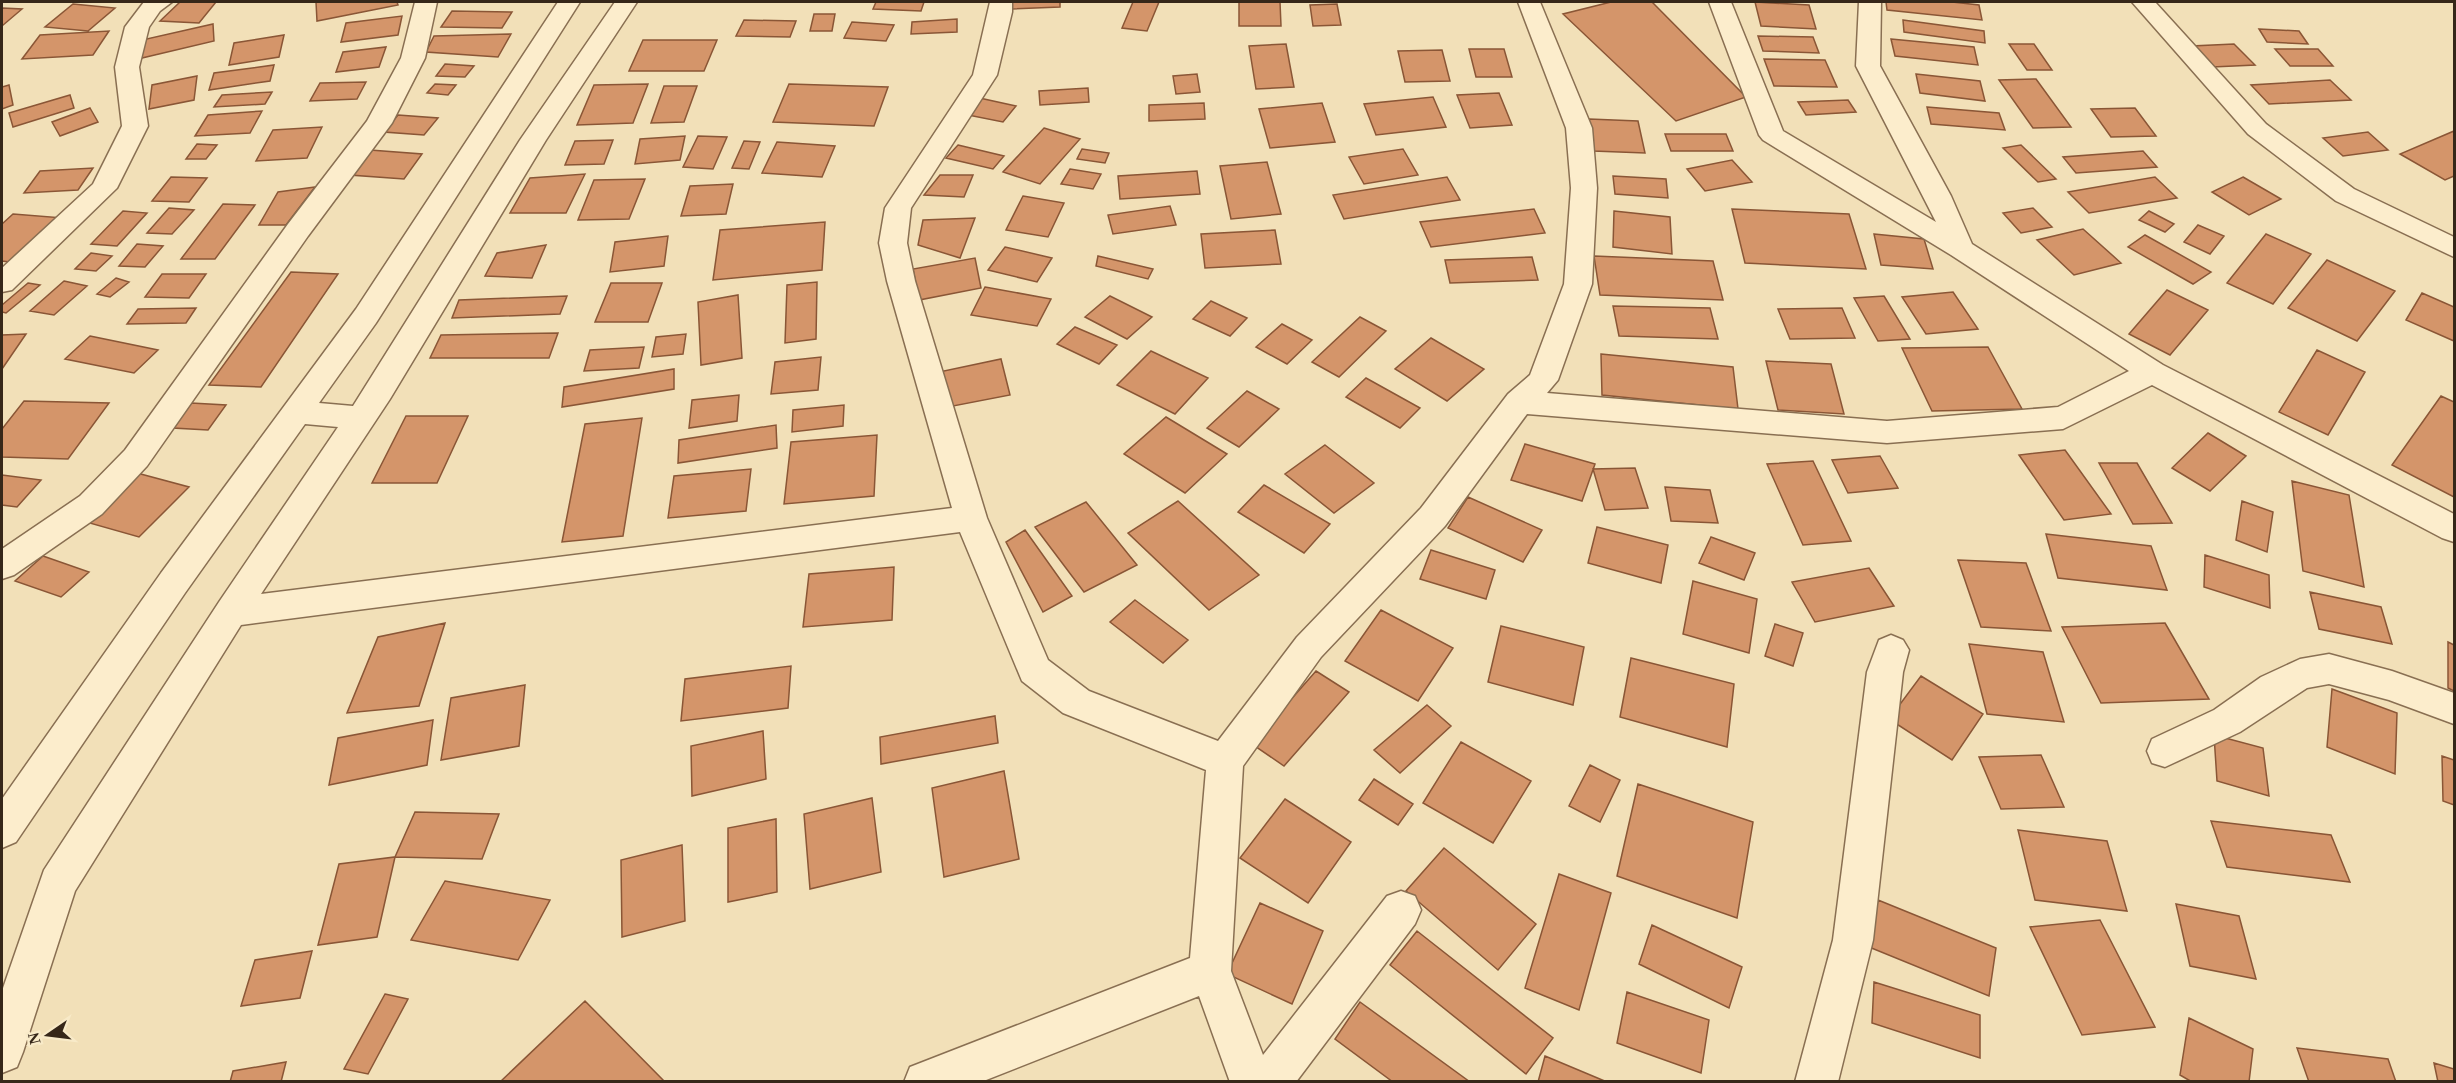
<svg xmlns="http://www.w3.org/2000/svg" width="2456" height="1083" viewBox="0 0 2456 1083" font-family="Georgia,serif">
	<rect width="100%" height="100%" fill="#f2e0b8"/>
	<!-- building -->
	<path fill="#d4956a" stroke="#8a5636" stroke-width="1.5" d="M180,2H216L199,23L160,21Z
		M316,2H397L398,5L317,21Z
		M876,2H924L921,11L873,9Z
		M1012,2H1060V7L1012,9Z
		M1133,2H1159L1147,31L1122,28Z
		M1239,2H1280L1281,26H1239Z
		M1611,2H1652L1746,97L1676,121L1563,14Z
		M1755,2L1809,5L1816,29L1761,26Z
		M1886,2H1952L1979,5L1982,20L1887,10Z
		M73,4L115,8L88,31L45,27Z
		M1337,4L1341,25L1313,26L1310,5Z
		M2,8L22,9L2,26Z
		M452,11L512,12L502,28L441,27Z
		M814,14H835L832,31H810Z
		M402,16L398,35L341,42L346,23Z
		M957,19V32L911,34L912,22Z
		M744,20L796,21L790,37L736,36Z
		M1903,20L1984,31L1985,43L1904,32Z
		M852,22L894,25L886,41L844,38Z
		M213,24L214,41L142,58V40Z
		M2259,29L2299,31L2308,44L2267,42Z
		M109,31L93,55L22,59L40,35Z
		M511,34L498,57L426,52L434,36Z
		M284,35L279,57L229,65L234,43Z
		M1758,36L1813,37L1819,53L1763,51Z
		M1891,39L1974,47L1978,65L1895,56Z
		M643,40H717L704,71H629Z
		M1286,44L1294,87L1256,89L1249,46Z
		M2009,44H2034L2052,70H2027Z
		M2234,44L2255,65L2212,67L2192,46Z
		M386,47L379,67L336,72L343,52Z
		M1469,49H1504L1512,77H1476Z
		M2275,49H2318L2333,66H2290Z
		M1442,50L1450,81L1405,82L1398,51Z
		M1764,59L1825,60L1837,87L1774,86Z
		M445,64L474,66L465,77L436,76Z
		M274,65L270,81L209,90L214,73Z
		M1197,74L1200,92L1176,94L1173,76Z
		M1916,74L1980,81L1985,101L1920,93Z
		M197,76L194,100L149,109L152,85Z
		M2036,79L2071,127L2033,128L1999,80Z
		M2330,80L2351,100L2269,104L2251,85Z
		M366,82L357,99L310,101L320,83Z
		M435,84L456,85L448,95L427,93Z
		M648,84L633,123L577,125L594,85Z
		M789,84L888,87L874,126L773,122Z
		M9,85L13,105L2,109V87Z
		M664,86H697L684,122L651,123Z
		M1088,88L1089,102L1040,105L1039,91Z
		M272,92L265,104L214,107L222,95Z
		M1499,93L1512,125L1470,128L1457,95Z
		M70,95L74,108L13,127L9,113Z
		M975,97L1016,106L1003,122L963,114Z
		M1433,97L1446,127L1376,135L1364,104Z
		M1848,100L1856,112L1806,115L1798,102Z
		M1204,103L1205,119L1149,121V105Z
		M1322,103L1335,142L1270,148L1259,109Z
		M1927,107L1999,113L2005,130L1931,124Z
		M90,108L98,122L60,136L52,122Z
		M2135,108L2156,136L2111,137L2091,109Z
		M262,111L250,133L195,136L208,115Z
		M398,115L438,118L424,135L384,132Z
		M1589,119L1638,121L1645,153L1593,151Z
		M322,127L307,158L256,161L273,130Z
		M1044,128L1080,139L1040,184L1003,172Z
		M2454,131V176L2445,180L2400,154Z
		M2368,132L2388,150L2343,156L2323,138Z
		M1665,134H1726L1733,151H1671Z
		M685,136L680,160L635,164L640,139Z
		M698,136L727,137L713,169L683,167Z
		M613,140L604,164L565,165L575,141Z
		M744,141L760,142L749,169L732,168Z
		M777,142L835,146L822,177L762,173Z
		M197,144L217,145L206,159H186Z
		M958,145L1004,156L993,169L946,158Z
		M2021,145L2056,179L2038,182L2003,148Z
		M1082,149L1109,153L1105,163L1077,159Z
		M1403,149L1418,175L1364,184L1349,157Z
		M370,150L422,154L404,179L350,175Z
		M2143,151L2157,167L2076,173L2063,157Z
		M1732,160L1752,182L1705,191L1687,169Z
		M1267,162L1281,214L1231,219L1220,166Z
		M93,168L78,190L24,193L40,171Z
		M1070,169L1101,174L1093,189L1061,184Z
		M1197,171L1200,194L1120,199L1118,176Z
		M585,174L566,213H510L530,178Z
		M940,175H973L964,197L924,195Z
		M1613,176L1666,179L1668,198L1615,194Z
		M171,177L207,178L189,202L152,201Z
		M1447,177L1460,200L1344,219L1333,195Z
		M2155,177L2177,198L2089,213L2068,192Z
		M2243,177L2281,199L2249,215L2212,192Z
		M645,179L629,219L578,220L594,180Z
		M733,184L726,214L681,216L690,186Z
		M315,187L286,225H259L278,192Z
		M1023,196L1064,203L1048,237L1006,230Z
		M223,204L255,205L215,259H181Z
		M1170,206L1176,225L1113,234L1108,215Z
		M169,208L194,210L172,234L147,233Z
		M2033,208L2052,227L2021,233L2003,213Z
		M1534,209L1545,233L1431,247L1420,222Z
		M1732,209L1849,214L1866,269L1745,263Z
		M123,211L147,213L117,246L91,244Z
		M1614,211L1670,217L1672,254L1613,247Z
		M2149,211L2174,224L2165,232L2139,220Z
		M13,214L64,218L18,263L2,261V224Z
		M975,218L960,258L918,245L923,220Z
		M825,222L822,270L713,280L720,230Z
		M2198,225L2224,236L2210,254L2184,242Z
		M2083,229L2121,263L2074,275L2037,240Z
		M1275,230L1281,264L1205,268L1201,234Z
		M1874,234L1924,239L1933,269L1881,265Z
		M2266,234L2311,254L2273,304L2227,283Z
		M2145,235L2211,272L2193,284L2128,247Z
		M668,236L664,266L610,272L615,242Z
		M137,244L163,246L145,267L119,266Z
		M546,245L532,278L485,276L497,253Z
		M1005,247L1052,258L1037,282L988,270Z
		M91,253L112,256L96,271L75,269Z
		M1098,256L1153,269L1148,279L1096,266Z
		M1594,256L1713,261L1723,300L1600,295Z
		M1532,257L1538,280L1450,283L1445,260Z
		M975,258L981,288L919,300L913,269Z
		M2327,260L2395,291L2357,341L2288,308Z
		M291,272L338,274L261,387L209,385Z
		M162,274H206L189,298L145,297Z
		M116,278L129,282L110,297L97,294Z
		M64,281L87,286L54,315L30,311Z
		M817,282L816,339L785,343L787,285Z
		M28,283L40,285L6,313L2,312V305Z
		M611,283H662L648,322H595Z
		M985,287L1051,299L1037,326L971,315Z
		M2167,290L2208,310L2170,355L2129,334Z
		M1953,292L1978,329L1926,334L1902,297Z
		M2422,293L2454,307V341L2406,320Z
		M738,295L742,358L701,365L698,302Z
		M567,296L560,314L452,318L459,300Z
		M1110,296L1152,317L1127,339L1085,317Z
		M1884,296L1910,339L1878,341L1854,298Z
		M1211,301L1247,318L1230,336L1193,319Z
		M1613,306L1710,308L1718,339L1619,336Z
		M196,308L186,323L127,324L138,309Z
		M1842,308L1855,338L1790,339L1778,309Z
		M1360,317L1386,331L1339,377L1312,362Z
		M1282,324L1312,340L1287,364L1256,347Z
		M1075,327L1117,345L1099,364L1057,344Z
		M558,333L549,358H430L441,335Z
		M26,334L2,369V335Z
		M686,334L683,354L652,357L656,337Z
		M90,336L158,350L134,373L65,359Z
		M1431,338L1484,369L1447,401L1395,369Z
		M644,347L639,368L584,371L590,350Z
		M1988,347L2022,409L1932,411L1902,348Z
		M2317,350L2365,372L2328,435L2279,412Z
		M1151,351L1208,378L1175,414L1117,385Z
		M1601,354L1733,367L1738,409L1602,395Z
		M821,357L818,390L771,394L775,362Z
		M1001,359L1010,395L948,407L939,372Z
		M1766,361L1831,364L1844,414L1778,410Z
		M674,369V389L562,407L564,387Z
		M1366,378L1420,408L1400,428L1346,397Z
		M1247,391L1279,409L1239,447L1207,428Z
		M739,395L737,421L689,428L692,400Z
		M2441,396L2454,402V497L2392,465Z
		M24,401L109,403L68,459L2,457V429Z
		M191,403L226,405L208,430L173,428Z
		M844,405L843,426L792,432L793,410Z
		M406,416H468L437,483H372Z
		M1166,417L1227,454L1185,493L1124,454Z
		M642,418L623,536L562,542L585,424Z
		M776,425L777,448L678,463L679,440Z
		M2208,433L2246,456L2210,491L2172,468Z
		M877,435L874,496L784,504L791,442Z
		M1525,444L1595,464L1582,501L1511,480Z
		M1325,445L1374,483L1334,513L1285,474Z
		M2065,450L2111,514L2064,520L2019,455Z
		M1880,456L1898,488L1848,493L1832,460Z
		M1813,461L1851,541L1803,545L1767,464Z
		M2099,463H2137L2172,523L2133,524Z
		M1635,468L1648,508L1605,510L1593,469Z
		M751,469L746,511L668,518L674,476Z
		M137,473L189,487L139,537L86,522Z
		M2,475L41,480L17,507L2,505Z
		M2292,481L2349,495L2364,587L2303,571Z
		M1264,485L1330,524L1304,553L1238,512Z
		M1665,487L1710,490L1718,523L1671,521Z
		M1468,497L1542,530L1523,562L1448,528Z
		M1178,501L1259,575L1209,610L1128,533Z
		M2242,501L2273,512L2267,552L2236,540Z
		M1086,502L1137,565L1084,592L1035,527Z
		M1597,527L1668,545L1661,583L1588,563Z
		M1025,530L1072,596L1043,612L1006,542Z
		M2046,534L2151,546L2167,590L2058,578Z
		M1711,537L1755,553L1744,580L1699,563Z
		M1431,550L1495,570L1486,599L1420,579Z
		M2205,555L2269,575L2270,608L2204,587Z
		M43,556L89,572L61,597L15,581Z
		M1958,560L2026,563L2051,631L1981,627Z
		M894,567L892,620L803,627L809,574Z
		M1869,568L1894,606L1815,622L1792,582Z
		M1693,581L1757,599L1749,653L1683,634Z
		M2310,592L2381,607L2392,644L2319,629Z
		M1135,600L1188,640L1163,663L1110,622Z
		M1381,610L1453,648L1418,701L1345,661Z
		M445,623L419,706L347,713L378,637Z
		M2165,623L2209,699L2101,703L2062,627Z
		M1775,624L1803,633L1793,666L1765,656Z
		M1501,626L1584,647L1573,705L1488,682Z
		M2448,642L2454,645V691L2448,688Z
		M1969,644L2043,652L2064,722L1987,714Z
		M1631,658L1734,684L1727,747L1620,717Z
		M791,666L788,708L681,721L685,679Z
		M1316,671L1349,692L1284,766L1252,744Z
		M1921,676L1983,714L1952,760L1889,719Z
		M525,685L519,746L441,760L451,698Z
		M2332,689L2397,713L2395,774L2327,747Z
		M1427,705L1451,726L1400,773L1374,750Z
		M995,716L998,743L881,764L880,737Z
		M433,720L427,765L329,785L338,738Z
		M763,731L766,779L692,796L691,746Z
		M2214,735L2263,748L2269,796L2217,781Z
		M1461,742L1531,781L1493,843L1423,803Z
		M2041,755L2064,807L2001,809L1979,757Z
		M2442,756L2454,760V805L2443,801Z
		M1590,765L1620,780L1600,822L1569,806Z
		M1004,771L1019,859L944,877L932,788Z
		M1374,779L1413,804L1398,825L1359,800Z
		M1638,784L1753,822L1737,918L1617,876Z
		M872,798L881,872L810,889L804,814Z
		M1285,799L1351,842L1308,903L1240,858Z
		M415,812L499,814L482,859L395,857Z
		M776,819L777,892L728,902V828Z
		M2211,821L2331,835L2350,882L2227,867Z
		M2018,830L2107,841L2127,911L2035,900Z
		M682,845L685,921L622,937L621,860Z
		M1444,848L1536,924L1498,970L1406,891Z
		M395,857L377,937L318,945L339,864Z
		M1559,874L1611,893L1579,1010L1525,988Z
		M445,881L550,900L518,960L411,940Z
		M1878,900L1996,948L1989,996L1869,947Z
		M1260,903L1323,931L1292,1004L1227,974Z
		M2176,904L2239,916L2256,979L2190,966Z
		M2100,920L2155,1027L2082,1035L2030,927Z
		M1652,925L1742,967L1729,1008L1639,964Z
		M1417,931L1553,1038L1526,1074L1390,965Z
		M312,951L300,998L241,1006L255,960Z
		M1874,982L1980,1015V1058L1872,1023Z
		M1627,992L1709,1020L1701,1073L1617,1043Z
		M385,994L408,999L368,1074L344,1069Z
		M585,1001L665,1082H500Z
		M1360,1002L1470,1082H1393L1335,1039Z
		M2189,1018L2253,1049L2249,1082H2192L2180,1075Z
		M2297,1048L2388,1059L2396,1082H2309Z
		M1545,1056L1607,1082H1538Z
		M286,1062L281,1082H230L233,1071Z
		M2434,1063L2454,1069V1082H2438Z"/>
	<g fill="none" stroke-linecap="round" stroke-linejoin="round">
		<defs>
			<path id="minor" d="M144,2H172L160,11L149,27L139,67L148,126L117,188L12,290L2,292V268L93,184L122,126L115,67L125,27Z
				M415,2H437L425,58L392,123L308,236L147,466L102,514L14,575L2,579V549L80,496L125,450L288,224L367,121L401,58Z
				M558,2H580L376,323L319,403L353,406L520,140L615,2H637L546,140L390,399L261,594L952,508L887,281L879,243L885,208L973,75L990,2H1012V12L997,75L911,208L907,243L915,281L987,518L1048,660L1089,691L1218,741L1297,637L1421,508L1508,394L1530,375L1564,284L1571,188L1566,128L1518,2H1540L1592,128L1597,188L1592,284L1558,380L1547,393L1887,421L2058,407L2129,371L1951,255L1763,140L1759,135L1709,2H1731L1783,131L1936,222L1856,66L1859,2H1881L1880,66L1951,196L1972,244L2163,365L2454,514V542L2442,538L2152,385L2063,429L1887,443L1527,414L1445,526L1321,657L1243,766L1231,971L1263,1055L1387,896L1401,891L1415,896L1421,910L1415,924L1296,1082H1230L1199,996L981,1082H904L910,1067L1190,958L1206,770L1063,713L1022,681L960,532L241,625L75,891L23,1052L17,1067L2,1073V991L44,870L219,602L338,427L305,424L185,593L16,842L2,848V799L161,573L356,309Z
				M2132,2H2155L2266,124L2354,189L2454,237V257L2336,201L2248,134Z
				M1891,635L1903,640L1909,650L1903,672L1873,940L1838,1082H1795L1833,940L1867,672L1879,640Z
				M2329,654L2392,671L2454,693V724L2389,700L2329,684L2307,688L2240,732L2165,767L2152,763L2147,751L2152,739L2214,710L2261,677L2300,659Z"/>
		</defs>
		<!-- minor casing -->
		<use href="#minor" stroke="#896f52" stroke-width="3"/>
		<!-- minor -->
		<use href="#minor" fill="#fcedcc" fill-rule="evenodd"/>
	</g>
	<!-- border -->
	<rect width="2456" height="1083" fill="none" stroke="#362719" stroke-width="6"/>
	<!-- north arrow -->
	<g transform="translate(48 1035) rotate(256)" stroke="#f8eac8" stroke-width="4.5" paint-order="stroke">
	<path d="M0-4.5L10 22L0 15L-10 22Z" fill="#362719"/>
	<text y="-9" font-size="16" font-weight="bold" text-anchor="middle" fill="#362719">N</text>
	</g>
</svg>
